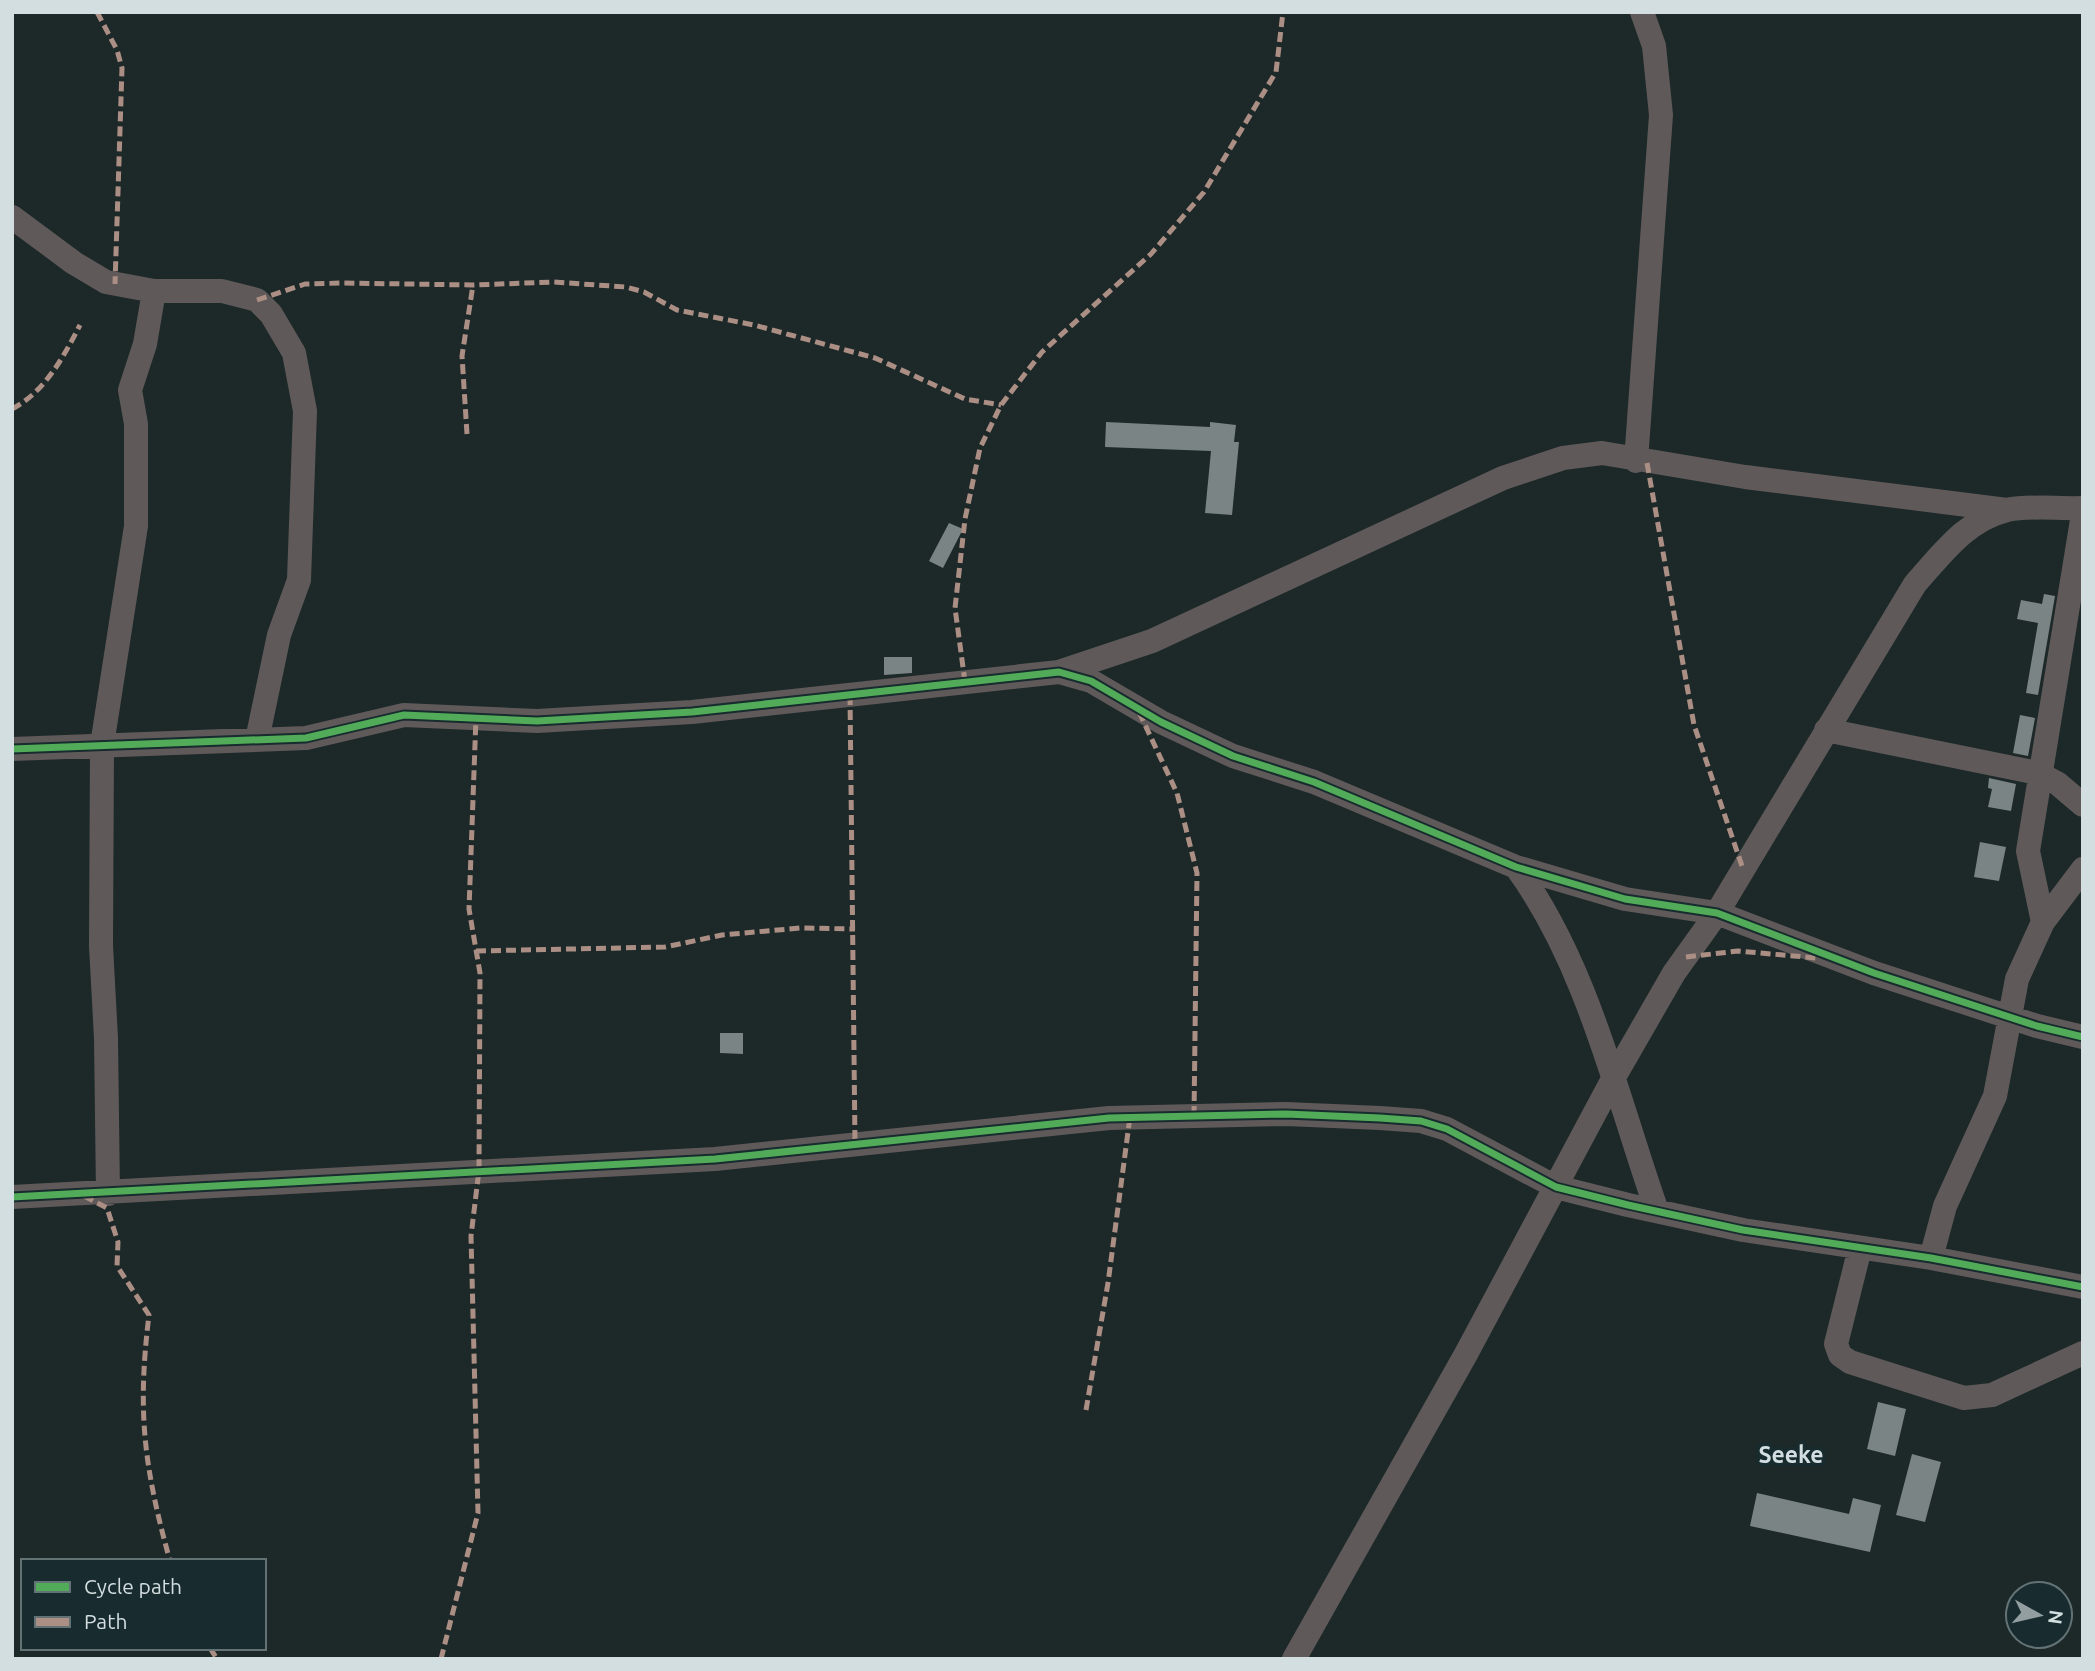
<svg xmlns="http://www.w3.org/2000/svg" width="2095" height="1671" viewBox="0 0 2095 1671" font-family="Ubuntu,sans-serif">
	<rect width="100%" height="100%" fill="#1d2829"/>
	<!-- building -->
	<path fill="#7b8485" d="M1106,422L1210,427V422L1236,425L1234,442H1239L1232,515L1205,513L1211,451L1105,447Z
		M949,523L963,529L943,568L929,561Z
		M2044,594L2055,596L2038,695L2026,693L2038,623L2017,619L2021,600L2042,604Z
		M884,657H912V673L884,675Z
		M2020,715L2035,718L2028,756L2013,753Z
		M1989,778L2016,784L2011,811L1988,807L1992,789L1988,788Z
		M1980,842L2006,847L1999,881L1974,877Z
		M720,1033H743V1054L720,1053Z
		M1878,1402L1906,1409L1895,1456L1867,1449Z
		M1912,1454L1941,1462L1925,1522L1896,1515Z
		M1757,1493L1849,1514L1853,1498L1881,1505L1870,1552L1750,1526Z"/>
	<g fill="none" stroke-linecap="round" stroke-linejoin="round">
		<!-- minor -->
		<path stroke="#5f5a59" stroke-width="24" d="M12,217L74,263L106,282L154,291H222L257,300L271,314L294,353L305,411L299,580L279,635L257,740
			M1636,461L1661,115L1654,46L1642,12
			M1059,672L1152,641L1503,478L1563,458L1602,453L1745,477L2007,510
			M1826,730L2038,773L2057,783L2083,805
			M12,749L306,738L404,715L537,721L692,712L1059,672L1091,681L1161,722L1233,756L1314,782L1516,867L1625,899L1717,913L1874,973L2037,1026L2083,1037
			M1516,867C1588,965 1617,1098 1657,1211
			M2043,922L2028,851L2083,514
			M108,1194L106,1038L101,946L102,745L136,526V424L130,390L145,344L154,291
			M12,1197L715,1159L1109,1118L1286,1114L1380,1118L1421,1121L1447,1129L1556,1187L1628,1205L1743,1230L1931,1258L2083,1287
			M1860,1248L1836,1344L1840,1355L1850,1362L1964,1398L1992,1395L2083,1353
			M1931,1258L1945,1206L1995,1096L2017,979L2043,922L2083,869
			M1294,1659L1466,1354L1613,1079L1674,973L1717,913L1915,584C1942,554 1966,520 2007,510C2030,505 2059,509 2083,508"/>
		<!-- quiet -->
		<path stroke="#ac8f84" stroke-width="5" stroke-dasharray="10 5" stroke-linecap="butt" d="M97,12L117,50L122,68L115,284
			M257,300L305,284L344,283L473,285L553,282L626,287L644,292L677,310L754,325L875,358L965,399L1001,405
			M12,409C45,392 64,356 80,325
			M467,434L462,356L473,285
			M1647,463L1694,725L1743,869
			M965,682L955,608L965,519L980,448L1001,405L1042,352L1151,254L1204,192L1276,72L1283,12
			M850,695L855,1144
			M1139,712L1177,793L1197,873L1194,1116
			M476,951L665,947L722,935L800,928L855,929
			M1686,957L1738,951L1816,958
			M84,1196L107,1208L118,1242L117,1266L149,1315C137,1412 144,1467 170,1561
			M1086,1410L1108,1283L1130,1117
			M210,1648L217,1659
			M441,1659L478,1513L471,1236L479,1170L480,973L469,909L476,717"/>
		<defs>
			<path id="cycleway" d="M12,749L306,738L404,715L537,721L692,712L1059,672L1091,681L1161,722L1233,756L1314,782L1516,867L1625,899L1717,913L1874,973L2037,1026L2083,1037
				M12,1197L715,1159L1109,1118L1286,1114L1380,1118L1421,1121L1447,1129L1556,1187L1628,1205L1743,1230L1931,1258L2083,1287"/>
		</defs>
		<!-- cycleway casing -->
		<use href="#cycleway" stroke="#182b2e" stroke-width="11"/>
		<!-- cycleway -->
		<use href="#cycleway" stroke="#51ab58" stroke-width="7"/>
	</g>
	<g text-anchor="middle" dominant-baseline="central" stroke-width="7" stroke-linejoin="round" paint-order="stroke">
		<!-- quarter labels -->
		<g font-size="23" font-weight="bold" fill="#d3dee0" stroke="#182b2e">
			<text x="1791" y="1454">Seeke</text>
		</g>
	</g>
	<!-- border -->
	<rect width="2095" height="1671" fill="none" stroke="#d3dee0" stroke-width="28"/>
	<!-- legend -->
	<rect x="21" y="1559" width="245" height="91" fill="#182b2e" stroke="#637375" stroke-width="2"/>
	<rect x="35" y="1582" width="35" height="10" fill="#51ab58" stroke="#637375" stroke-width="2"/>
	<text x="84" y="1594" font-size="21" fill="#d3dee0">Cycle path</text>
	<rect x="35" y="1617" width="35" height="10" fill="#ac8f84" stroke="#637375" stroke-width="2"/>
	<text x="84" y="1629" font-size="21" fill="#d3dee0">Path</text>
	<!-- north arrow -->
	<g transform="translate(2039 1615) rotate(98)"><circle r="33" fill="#182b2e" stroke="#637375" stroke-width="2"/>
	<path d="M0-5L12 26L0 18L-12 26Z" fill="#939ea0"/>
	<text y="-10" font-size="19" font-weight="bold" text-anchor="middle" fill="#d3dee0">N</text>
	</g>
</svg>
